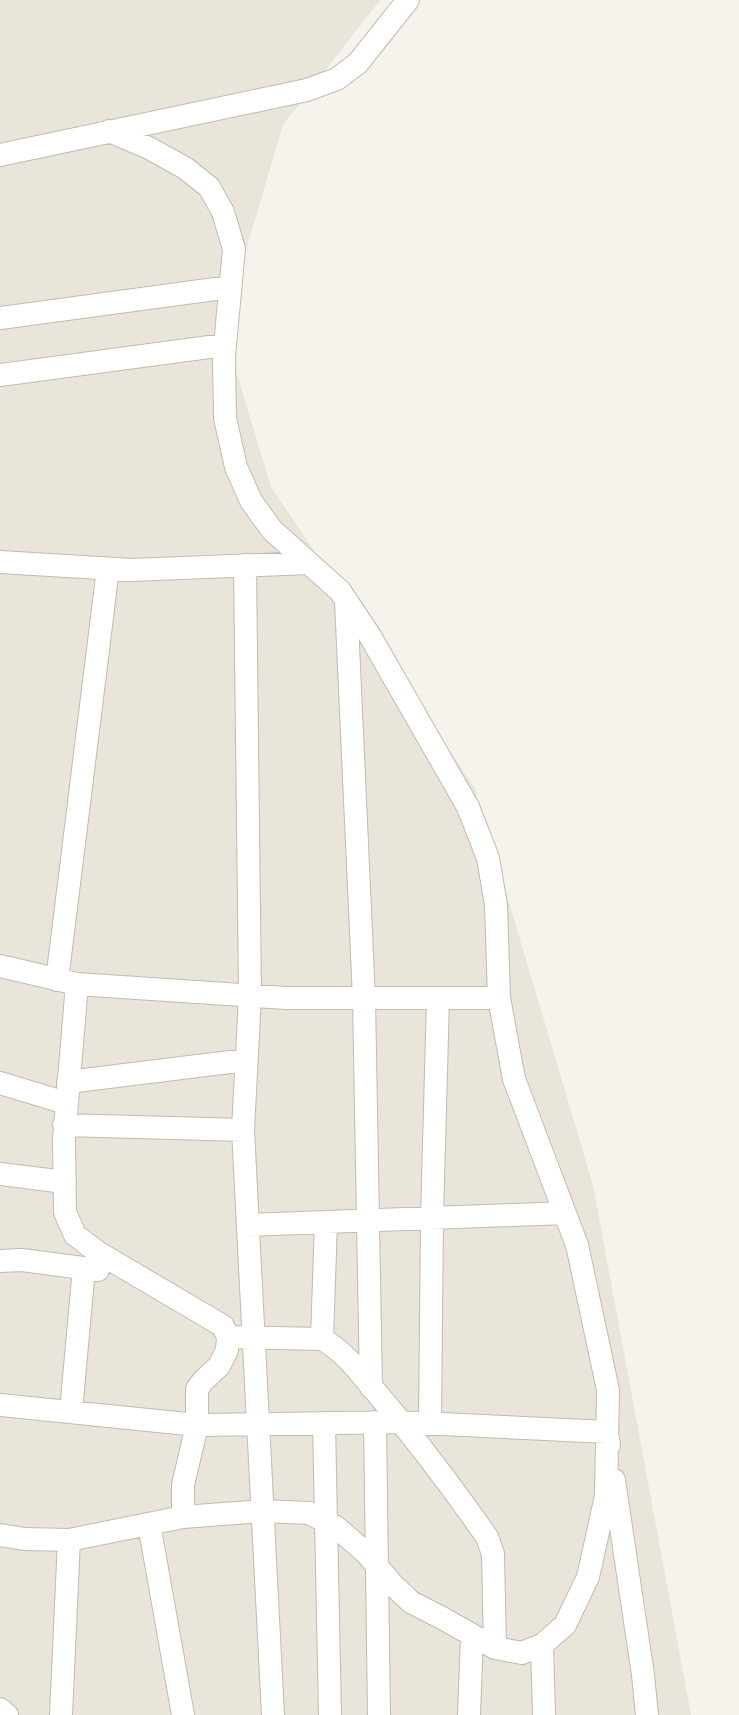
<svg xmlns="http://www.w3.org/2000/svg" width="739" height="1715" viewBox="0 0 739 1715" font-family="Arial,sans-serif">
	<rect width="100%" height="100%" fill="#f6f3ec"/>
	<!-- residential -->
	<path fill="#eae5da" d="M0,0H380L283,125L223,328L271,487L475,788L593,1185L691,1715H0Z"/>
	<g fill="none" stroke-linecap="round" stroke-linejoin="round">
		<defs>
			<path id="minor" d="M109,131L149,148L185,168L209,187L223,212L234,249L224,356L225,418L236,467L251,501L272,530L340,591L370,636L468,807L488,858L496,905L499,998L514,1079L577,1245L608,1390L606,1496L588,1577L565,1625L542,1645L522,1653L495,1648L444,1619L411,1602L393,1585L366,1553L336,1527L309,1513L262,1511L183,1517
				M0,155L307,90L337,79L358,63L408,0
				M0,318L230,287
				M0,375L224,345
				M0,562L132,570L309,563
				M346,601L364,998L371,1387
				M0,966L77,984L286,998H499
				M57,980L108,569
				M77,984L64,1139L65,1212L75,1235L99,1253L223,1326L228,1337
				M68,1082L246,1060
				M0,1083L66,1103
				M64,1125L243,1130L250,996L245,565
				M243,1130L273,1715
				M0,1174L65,1182
				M248,1225L565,1213
				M0,1261L22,1260L98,1270
				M322,1339C344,1351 360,1373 376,1392C415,1438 452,1487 487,1537L493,1554L495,1648
				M0,1405L197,1425L400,1422L607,1432L609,1445
				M71,1411L84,1268
				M375,1422L379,1715
				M324,1423L330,1715
				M430,1423L432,1218L438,998
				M614,1480L643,1675L647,1715
				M149,1524L183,1715
				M0,1535L25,1539L69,1540L183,1517V1485L197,1425V1389L203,1381L219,1366L227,1350L228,1337L322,1339L326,1222
				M542,1645L544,1715
				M0,1709L7,1715
				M61,1715L69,1540
				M469,1715L472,1635"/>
		</defs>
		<!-- minor casing -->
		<use href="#minor" stroke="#c2bbae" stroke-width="24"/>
		<!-- minor -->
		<use href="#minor" stroke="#fff" stroke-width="22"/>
	</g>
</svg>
